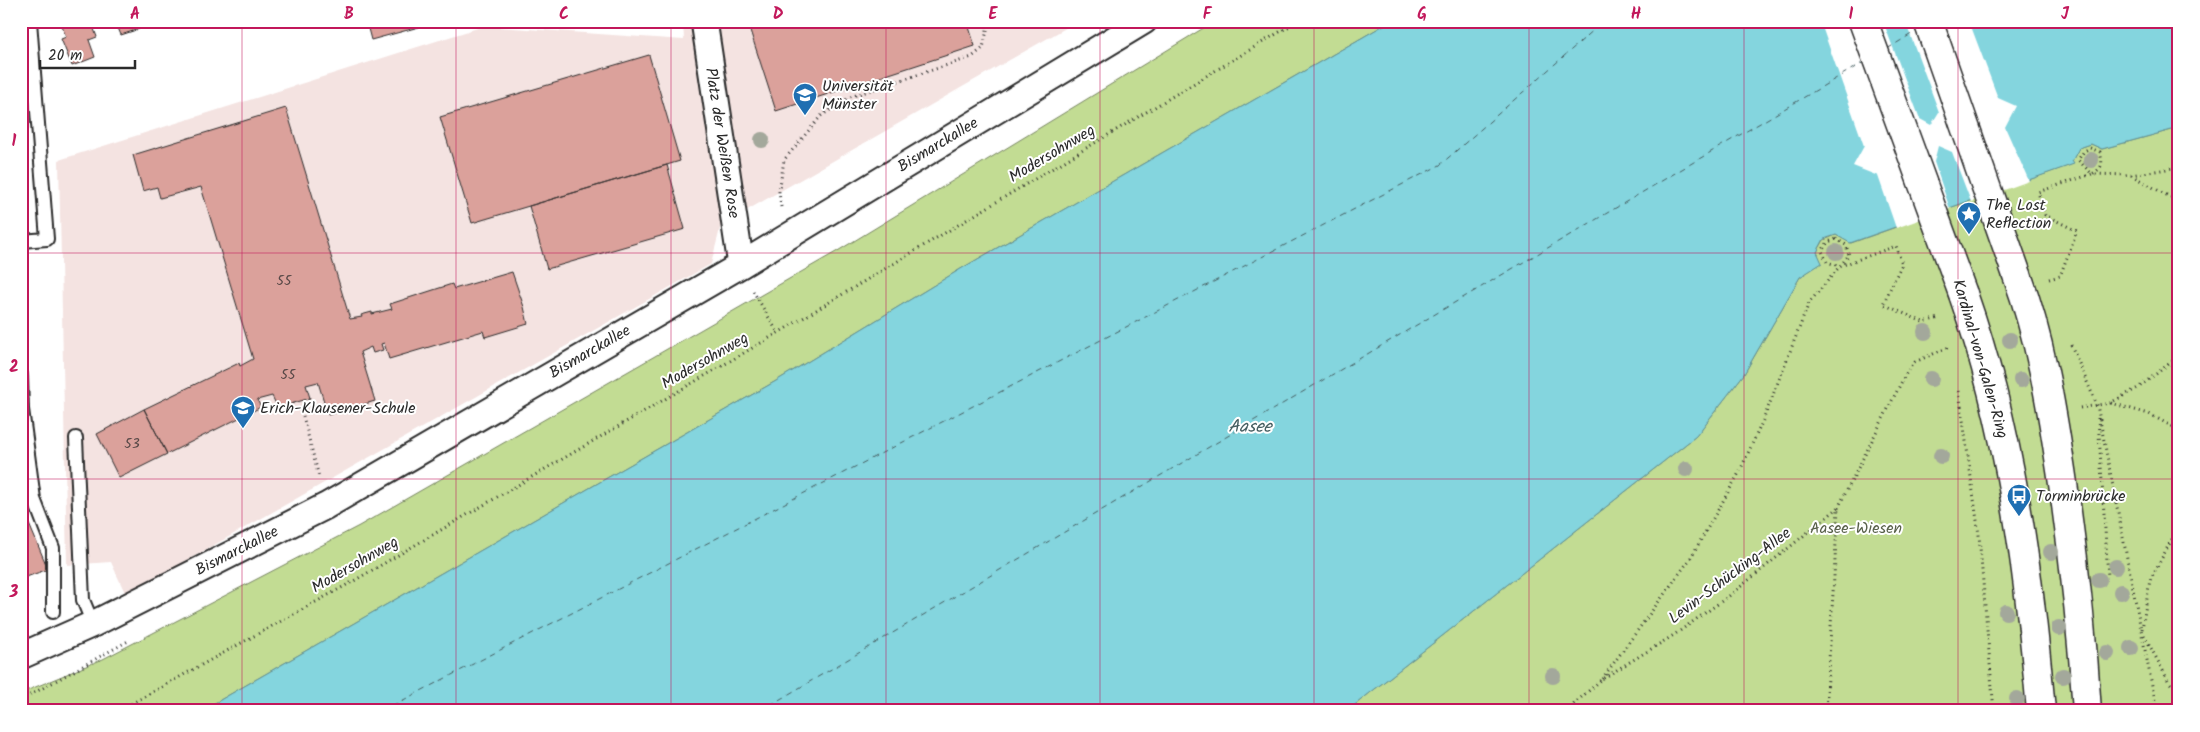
<svg xmlns="http://www.w3.org/2000/svg" width="2200" height="732" viewBox="0 0 2200 732" font-family="Kalam,sans-serif">
	<rect width="100%" height="100%" fill="#fff"/>
	<filter id="ink" filterUnits="userSpaceOnUse"><feTurbulence type="fractalNoise" baseFrequency=".02" numOctaves="2"/><feDisplacementMap in="SourceGraphic" scale="10" xChannelSelector="R" yChannelSelector="G"/><feConvolveMatrix kernelMatrix="1 2 1 2 8 2 1 2 1" color-interpolation-filters="sRGB"/></filter>
	<g filter="url(#ink)">
		<!-- built -->
		<path fill="#f4e3e1" d="M683,21H1078L721,225L711,264L126,595L111,562L67,565L59,160L484,26L684,40Z"/>
		<!-- green -->
		<path fill="#c2dc93" stroke="#76845f" d="M1215,21H1391L964,267L776,381L201,711H21V693L103,659L359,526L836,252Z
			M2179,128V711H1347L1696,436L1744,374L1800,277L1821,263L1817,252L1824,240L1836,235L1851,243L2073,164L2072,161L2079,148L2091,144L2102,149Z"/>
		<!-- water -->
		<path fill="#84d5de" stroke="#609196" d="M1391,21H2179V128L2102,149L2091,144L2079,148L2072,161L2074,164L1850,243L1836,235L1824,239L1817,252L1822,263L1800,277L1744,374L1696,436L1347,711H201L776,381L964,267Z"/>
		<!-- pier -->
		<path fill="#fff" d="M1820,21H1883L1920,119L1931,125L1939,112L1905,21H1969L1998,98L2016,106L2005,127L2029,181L1971,202L1952,152L1938,146L1934,162L1950,209L1896,228L1878,176L1853,166L1864,146Z"/>
		<g fill="none" stroke-linecap="round" stroke-linejoin="round">
			<!-- ferry -->
			<path stroke="#465e61" stroke-width="1" stroke-dasharray="6 5" stroke-linecap="butt" d="M1887,49L1918,30
				M382,711L1440,165L1604,21
				M760,711L1864,62"/>
		</g>
		<!-- building -->
		<path fill="#dba19b" stroke="#2b2b2b" d="M60,21H91L97,37L89,40L95,57L72,66L61,39L66,37Z
			M115,21H136L139,29L121,35Z
			M366,21H441L371,40Z
			M747,21H967L975,46L776,111Z
			M649,55L680,161L472,223L440,117Z
			M286,108L350,319L362,317L361,315L372,312V314L392,309L390,304L452,284L454,289L512,272L524,307L528,324L485,337L483,331L389,359L384,343L381,344L383,350L373,353L371,347L360,352L375,401L328,415L318,382L306,385L310,398L278,408L272,396L257,400L261,407L167,454L144,409L239,363L240,366L253,359L201,187L160,198L157,187L143,191L133,155Z
			M21,119L27,187L21,188Z
			M667,165L685,229L547,269L529,206Z
			M21,282H24L26,357H21Z
			M21,357H25V365H21Z
			M144,409L167,454L119,478L97,434Z
			M21,505L48,569L21,579Z"/>
		<g fill="none" stroke-linecap="round" stroke-linejoin="round">
			<defs>
				<path id="lane" d="M21,241L47,239L30,21
					M21,375L22,409L34,499L53,548V612
					M76,438L83,600L93,624"/>
				<path id="street" d="M704,21L741,265
					M21,656L93,624L326,506L741,265L1144,21"/>
				<path id="primary" d="M2017,275C2040,338 2051,404 2061,470C2073,550 2082,630 2087,711
					M1963,294C2010,427 2029,571 2041,711"/>
			</defs>
			<!-- lane casing -->
			<use href="#lane" stroke="#2b2b2b" stroke-width="16"/>
			<!-- street casing -->
			<use href="#street" stroke="#2b2b2b" stroke-width="29"/>
			<!-- primary casing -->
			<use href="#primary" stroke="#2b2b2b" stroke-width="31"/>
			<!-- path -->
			<path stroke="#2b2b2b" stroke-width="3" stroke-dasharray="1 4" stroke-linecap="butt" d="M1172,28L1183,21
				M2090,148L2100,152C2103,164 2103,168 2092,174L2078,160L2084,151Z
				M2131,175L2179,202
				M781,207L779,192L784,160L821,116L850,97L972,57L983,48L989,21
				M1836,239L1846,245L1849,255L1840,266L1827,262L1822,251L1828,242Z
				M2049,279L2060,276L2077,231L2045,215L2038,192L2092,174L2131,175L2179,167
				M753,291L778,333
				M2071,345L2097,405L2157,711
				M1959,391L1979,535L1994,711
				M2111,403L2149,414L2179,430
				M2080,408L2110,403L2138,388L2179,356
				M303,416L319,477
				M2098,418L2108,577
				M2142,629L2150,580L2179,526
				M2144,635L2169,682L2179,692
				M1602,679L1690,559L1739,473L1764,418L1809,303L1840,266L1896,246L1902,264L1883,304L1923,322L1940,318
				M21,700L130,640
				M118,711L352,582L778,333L1298,21
				M1566,711L1602,679L1674,635L1729,596L1838,508L1905,375L1915,362L1949,347
				M1826,711L1838,509"/>
			<!-- lane -->
			<use href="#lane" stroke="#fff" stroke-width="12"/>
			<!-- street -->
			<use href="#street" stroke="#fff" stroke-width="25"/>
			<!-- primary -->
			<use href="#primary" stroke="#fff" stroke-width="28"/>
			<defs>
				<path id="primary-bridge" d="M1863,21L1963,294
					M1928,21L2017,275"/>
			</defs>
			<!-- primary-bridge casing -->
			<use href="#primary-bridge" stroke="#2b2b2b" stroke-width="31" stroke-linecap="butt"/>
			<!-- primary-bridge -->
			<use href="#primary-bridge" stroke="#fff" stroke-width="28"/>
		</g>
		<!-- trees -->
		<g fill="#a3a89b">
			<circle cx="762" cy="140" r="8"/>
			<circle cx="2091" cy="160" r="8"/>
			<circle cx="1836" cy="252" r="8"/>
			<circle cx="1925" cy="332" r="8"/>
			<circle cx="2010" cy="340" r="8"/>
			<circle cx="1931" cy="379" r="8"/>
			<circle cx="2021" cy="380" r="8"/>
			<circle cx="1941" cy="456" r="8"/>
			<circle cx="1686" cy="469" r="8"/>
			<circle cx="2051" cy="552" r="8"/>
			<circle cx="2116" cy="567" r="8"/>
			<circle cx="2099" cy="580" r="8"/>
			<circle cx="2121" cy="592" r="8"/>
			<circle cx="2006" cy="612" r="8"/>
			<circle cx="2059" cy="628" r="8"/>
			<circle cx="2131" cy="648" r="8"/>
			<circle cx="2107" cy="653" r="8"/>
			<circle cx="1553" cy="676" r="8"/>
			<circle cx="2063" cy="676" r="8"/>
			<circle cx="2017" cy="699" r="8"/>
		</g>
	</g>
	<!-- grid -->
	<path fill="none" stroke="#c2185b" stroke-width="1" stroke-opacity="0.55" d="M242,21V711M456,21V711M671,21V711M886,21V711M1100,21V711M1314,21V711M1529,21V711M1744,21V711M1958,21V711M21,253H2179M21,479H2179"/>
	<!-- icons -->
	<defs>
		<symbol id="university-pin" viewBox="-11 -11 22 30"><path d="M0 17L-7.5 6A9.5 9.5 0 1 1 7.5 6Z" fill="#1f6fb2" stroke="#fff"/><path d="M0-5L7-2L0 1L-7-2ZM-4 1L0 2.5L4 1V4Q0 6-4 4Z" fill="#fff"/></symbol>
		<symbol id="sight-pin" viewBox="-11 -11 22 30"><path d="M0 17L-7.5 6A9.5 9.5 0 1 1 7.5 6Z" fill="#1f6fb2" stroke="#fff"/><path d="M0-6L1.8-2.2L6-1.7L2.9 1.2L3.7 5.4L0 3.3L-3.7 5.4L-2.9 1.2L-6-1.7L-1.8-2.2Z" fill="#fff"/></symbol>
		<symbol id="school-pin" viewBox="-11 -11 22 30"><path d="M0 17L-7.5 6A9.5 9.5 0 1 1 7.5 6Z" fill="#1f6fb2" stroke="#fff"/><path d="M0-5L7-2L0 1L-7-2ZM-4 1L0 2.5L4 1V4Q0 6-4 4Z" fill="#fff"/></symbol>
		<symbol id="bus-pin" viewBox="-11 -11 22 30"><path d="M0 17L-7.5 6A9.5 9.5 0 1 1 7.5 6Z" fill="#1f6fb2" stroke="#fff"/><path d="M-5-6H5V4H4V6H2V4H-2V6H-4V4H-5ZM-3.5-4V0h7V-4ZM-3.5 1.2v1.5H-2V1.2ZM2 1.2v1.5H3.5V1.2Z" fill="#fff"/></symbol>
	</defs>
	<g fill-rule="evenodd">
		<use href="#university-pin" x="791" y="81" width="28" height="38"/>
		<use href="#sight-pin" x="1955" y="200" width="28" height="38"/>
		<use href="#school-pin" x="229" y="394" width="28" height="38"/>
		<use href="#bus-pin" x="2005" y="482" width="28" height="38"/>
	</g>
	<g text-anchor="middle" dominant-baseline="central" stroke-width="4" stroke-linejoin="round" paint-order="stroke">
		<!-- number labels -->
		<g font-size="14" fill="#574847">
			<text x="284" y="281">55</text>
			<text x="288" y="375">55</text>
			<text x="132" y="444">53</text>
		</g>
		<!-- poi labels -->
		<g font-size="16" fill="#2b2b2b" stroke="#fff" text-anchor="start">
			<text x="822" y="86">Universität<tspan x="822" dy="18">Münster</tspan></text>
			<text x="1986" y="205">The Lost<tspan x="1986" dy="18">Reflection</tspan></text>
			<text x="260" y="408">Erich-Klausener-Schule</text>
			<text x="2036" y="496">Torminbrücke</text>
		</g>
		<!-- street labels -->
		<g font-size="16" fill="#2b2b2b" stroke="#fff">
			<text transform="translate(722 143) rotate(81)">Platz der Weißen Rose</text>
			<text transform="translate(938 145) rotate(-31)">Bismarckallee</text>
			<text transform="translate(1052 154) rotate(-31)">Modersohnweg</text>
			<text transform="translate(590 352) rotate(-30)">Bismarckallee</text>
			<text transform="translate(1980 359) rotate(74)">Kardinal-von-Galen-Ring</text>
			<text transform="translate(705 361) rotate(-30)">Modersohnweg</text>
			<text transform="translate(237 551) rotate(-27)">Bismarckallee</text>
			<text transform="translate(355 565) rotate(-30)">Modersohnweg</text>
			<text transform="translate(1730 576) rotate(-37)">Levin-Schücking-Allee</text>
		</g>
		<!-- park labels -->
		<g font-size="16" fill="#58604a" stroke="#fff">
			<text x="1856" y="528">Aasee-Wiesen</text>
		</g>
		<!-- water labels -->
		<g font-size="18" font-style="italic" fill="#465e61" stroke="#fff">
			<text x="1250" y="427">Aasee</text>
		</g>
	</g>
	<!-- margin -->
	<rect width="2200" height="732" fill="none" stroke="#fff" stroke-width="55"/>
	<!-- scale -->
	<path d="M40 60v8h95v-8" fill="none" stroke="#2b2b2b" stroke-width="2.5"/>
	<text x="48" y="60" font-size="15" fill="#2b2b2b" stroke="#ffffff" stroke-width="4" paint-order="stroke">20 m</text>
	<rect x="28" y="28" width="2144" height="676" fill="none" stroke="#c2185b" stroke-width="2"/>
	<g font-size="16" text-anchor="middle" font-weight="bold" fill="#c2185b">
		<text x="135" y="19">A</text>
		<text x="349" y="19">B</text>
		<text x="564" y="19">C</text>
		<text x="778" y="19">D</text>
		<text x="993" y="19">E</text>
		<text x="1207" y="19">F</text>
		<text x="1422" y="19">G</text>
		<text x="1636" y="19">H</text>
		<text x="1851" y="19">I</text>
		<text x="2065" y="19">J</text>
		<text x="14" y="146">1</text>
		<text x="14" y="372">2</text>
		<text x="14" y="597">3</text>
	</g>
</svg>
